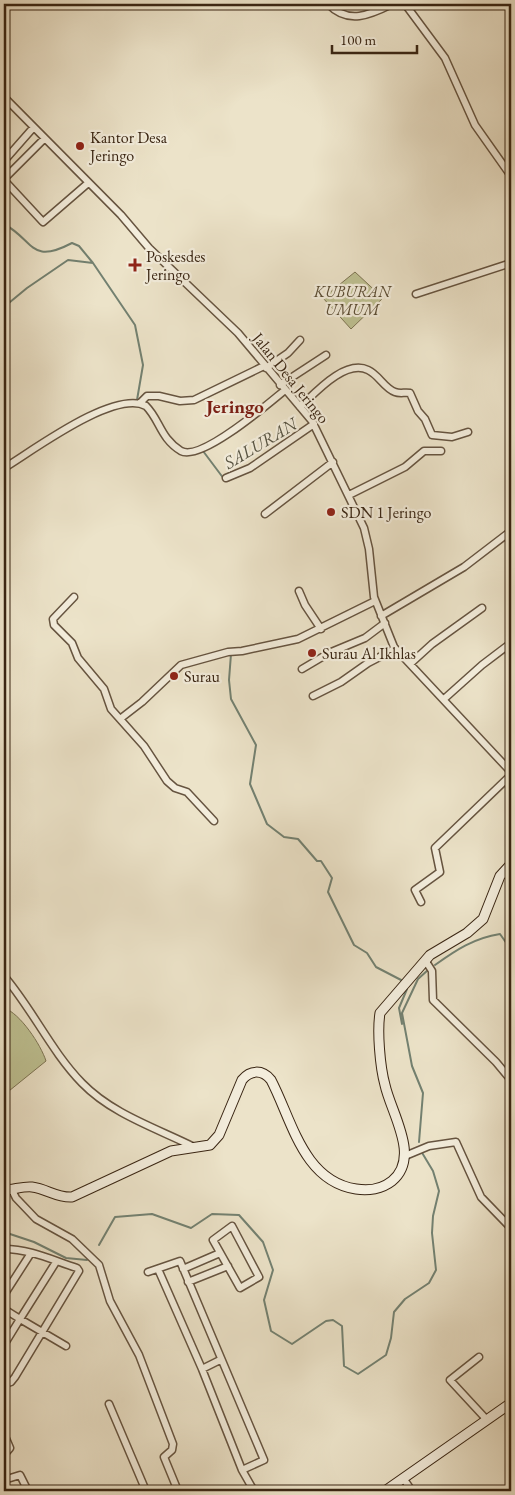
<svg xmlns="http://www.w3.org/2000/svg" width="515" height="1495" viewBox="0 0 515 1495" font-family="'EB Garamond',serif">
	<rect width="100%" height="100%" fill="#ece3c9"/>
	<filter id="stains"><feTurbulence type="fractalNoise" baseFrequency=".004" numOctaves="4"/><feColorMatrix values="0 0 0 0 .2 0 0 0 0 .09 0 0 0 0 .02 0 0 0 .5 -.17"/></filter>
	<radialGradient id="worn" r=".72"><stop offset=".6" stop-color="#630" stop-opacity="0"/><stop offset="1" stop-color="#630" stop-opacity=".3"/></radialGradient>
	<!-- green -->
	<path fill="#bec192" stroke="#7c7352" d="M355,272L383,298L351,329L323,298Z
		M4,1008C20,1013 41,1045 46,1061L4,1095Z"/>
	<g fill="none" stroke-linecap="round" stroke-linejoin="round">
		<!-- stream -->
		<path stroke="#738171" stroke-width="2" d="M4,224C35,241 30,265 72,243L79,246L93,263L135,325L143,365L137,400
			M4,307L27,288L68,260L93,263
			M203,451L224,479
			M231,654L229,680L231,699L256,745L250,784L267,824L284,837L298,839L317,861H321L332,878L328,892L354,945L367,953L376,967L403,981
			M435,965C456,950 474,938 500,934L507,944L511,972
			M402,1024L399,1008L407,989
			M419,1142L423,1093L412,1066L402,1013L418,979L428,970
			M4,1232L34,1242L66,1258L87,1260
			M99,1245L115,1217L152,1214L191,1228L212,1214L239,1215L263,1242L273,1270L264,1300L271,1331L292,1344L326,1321L333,1320L342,1326L344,1366L358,1374L386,1355L391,1338L394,1312L405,1299L429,1283L436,1270L432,1233L433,1216L439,1191L433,1171L421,1151"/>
		<defs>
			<path id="street" d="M328,4C348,25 370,15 392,4
				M405,4L445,58L475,125L511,176
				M4,97L121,215L149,248L238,333L312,421L364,528L369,549L374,597L394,647L511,772
				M4,161L33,128
				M4,179L44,139
				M4,180L43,222L87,184
				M416,294L511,263
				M266,368L288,353L300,340
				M280,385L326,355
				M140,403L147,396H159L180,401L194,400L264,366
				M300,407C315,393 345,359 368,370C379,375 384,388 395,392C400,394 405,392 410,393L418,411L425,419L432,435L452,437L468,432
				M4,468C31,452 114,389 146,406C160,420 160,438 181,451C201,462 269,403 285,390
				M226,478L250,468L314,424
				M349,495L405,467L424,451H441
				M265,514L333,462
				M299,591L305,605L321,629
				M74,597L53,619L54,625L72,643L78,658L104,689L111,709L144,746L167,781L175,788L187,792L214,821
				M381,616L464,567L511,531
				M410,664L432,644L482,608
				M302,669L329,653L365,638L385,623
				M313,696L341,682L368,663L395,649
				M444,699L482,665L511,643
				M120,719L142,702L181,665L228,652L242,651L298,639L375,601
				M421,902L415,890L440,872L435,848L511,775
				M425,960L432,971L433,1000L496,1062L511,1080
				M4,976C33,1010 51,1051 82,1083C112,1114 156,1128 194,1147
				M405,1156L429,1146L456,1142L481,1197L511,1228
				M12,1190L16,1198L36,1219L72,1239L99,1265L110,1301L139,1355L173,1444L172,1450L164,1457L178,1491
				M232,1226L259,1277L240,1288L213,1240Z
				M4,1249C30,1249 52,1260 77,1268L79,1271L15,1377L11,1382L4,1384
				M158,1269L202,1369L242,1470L254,1491
				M183,1269L220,1253
				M148,1272L180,1261L264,1460L242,1470
				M188,1282L228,1266
				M4,1295L31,1253
				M4,1309L20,1319L56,1262
				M4,1345L20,1319L66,1346
				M479,1357L450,1380L487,1420
				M202,1369L220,1360
				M109,1404L146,1491
				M4,1434L10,1448L4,1455
				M403,1478L412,1491
				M4,1480L20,1475L28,1491"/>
			<path id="secondary" d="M4,1190C13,1190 23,1186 32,1187C47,1189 57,1198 72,1197L171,1151L210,1145L219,1135L242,1080C250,1070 262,1069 271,1080C292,1120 303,1181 356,1189C368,1191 382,1189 392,1181C421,1157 391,1113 385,1085C380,1067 377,1031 380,1013L430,955L467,933L483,919L500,876L511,864
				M385,1491L511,1403"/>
		</defs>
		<!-- street casing -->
		<use href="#street" stroke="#665440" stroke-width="9"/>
		<!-- secondary casing -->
		<use href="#secondary" stroke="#392513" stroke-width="11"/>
		<!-- street -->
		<use href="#street" stroke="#f3eddc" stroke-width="6"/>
		<!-- secondary -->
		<use href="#secondary" stroke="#f3eddc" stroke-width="9"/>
	</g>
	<!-- markers -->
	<g fill="#8f2418" stroke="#f3eddc" stroke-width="2">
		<circle cx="80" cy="146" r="5"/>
		<path d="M132.5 257.5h5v5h5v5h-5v5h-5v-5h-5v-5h5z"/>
		<circle cx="331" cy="512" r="5"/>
		<circle cx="312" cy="653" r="5"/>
		<circle cx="174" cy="676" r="5"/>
	</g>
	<g text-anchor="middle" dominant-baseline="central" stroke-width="4.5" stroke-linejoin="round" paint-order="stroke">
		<!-- poi labels -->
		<g font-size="16" fill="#392513" stroke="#f3eddc" text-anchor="start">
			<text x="90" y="137">Kantor Desa<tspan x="90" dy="18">Jeringo</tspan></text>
			<text x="146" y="256">Poskesdes<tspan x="146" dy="18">Jeringo</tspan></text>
			<text x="341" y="512">SDN 1 Jeringo</text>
			<text x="322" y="653">Surau Al Ikhlas</text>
			<text x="184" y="676">Surau</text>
		</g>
		<!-- park labels -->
		<g font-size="16" font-style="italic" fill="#5a4c33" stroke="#f3eddc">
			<text x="352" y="291">KUBURAN<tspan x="352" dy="18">UMUM</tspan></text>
		</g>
		<!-- street labels -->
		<g font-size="16" fill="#392513" stroke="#f3eddc">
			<text transform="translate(291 378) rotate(51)">Jalan Desa Jeringo</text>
		</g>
		<!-- water labels -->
		<g font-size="18" font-style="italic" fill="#565342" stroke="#f3eddc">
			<text transform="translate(260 443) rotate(-31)">SALURAN</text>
		</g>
		<!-- quarter labels -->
		<g font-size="19" font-weight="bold" fill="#7a1f14" stroke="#f3eddc">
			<text x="235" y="406">Jeringo</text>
		</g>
	</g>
	<!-- margin -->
	<rect width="515" height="1495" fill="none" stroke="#ece3c9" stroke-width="20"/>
	<rect x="5" y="5" width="505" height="1485" fill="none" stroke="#392513" stroke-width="2.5"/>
	<rect x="10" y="10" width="495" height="1475" fill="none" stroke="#392513"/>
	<!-- scale -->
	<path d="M332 45v8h85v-8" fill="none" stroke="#392513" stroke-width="2.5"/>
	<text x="340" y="45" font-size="15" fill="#392513" stroke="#f3eddc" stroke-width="4" paint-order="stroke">100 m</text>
	<rect width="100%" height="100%" filter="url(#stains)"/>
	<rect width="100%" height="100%" fill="url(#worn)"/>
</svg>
